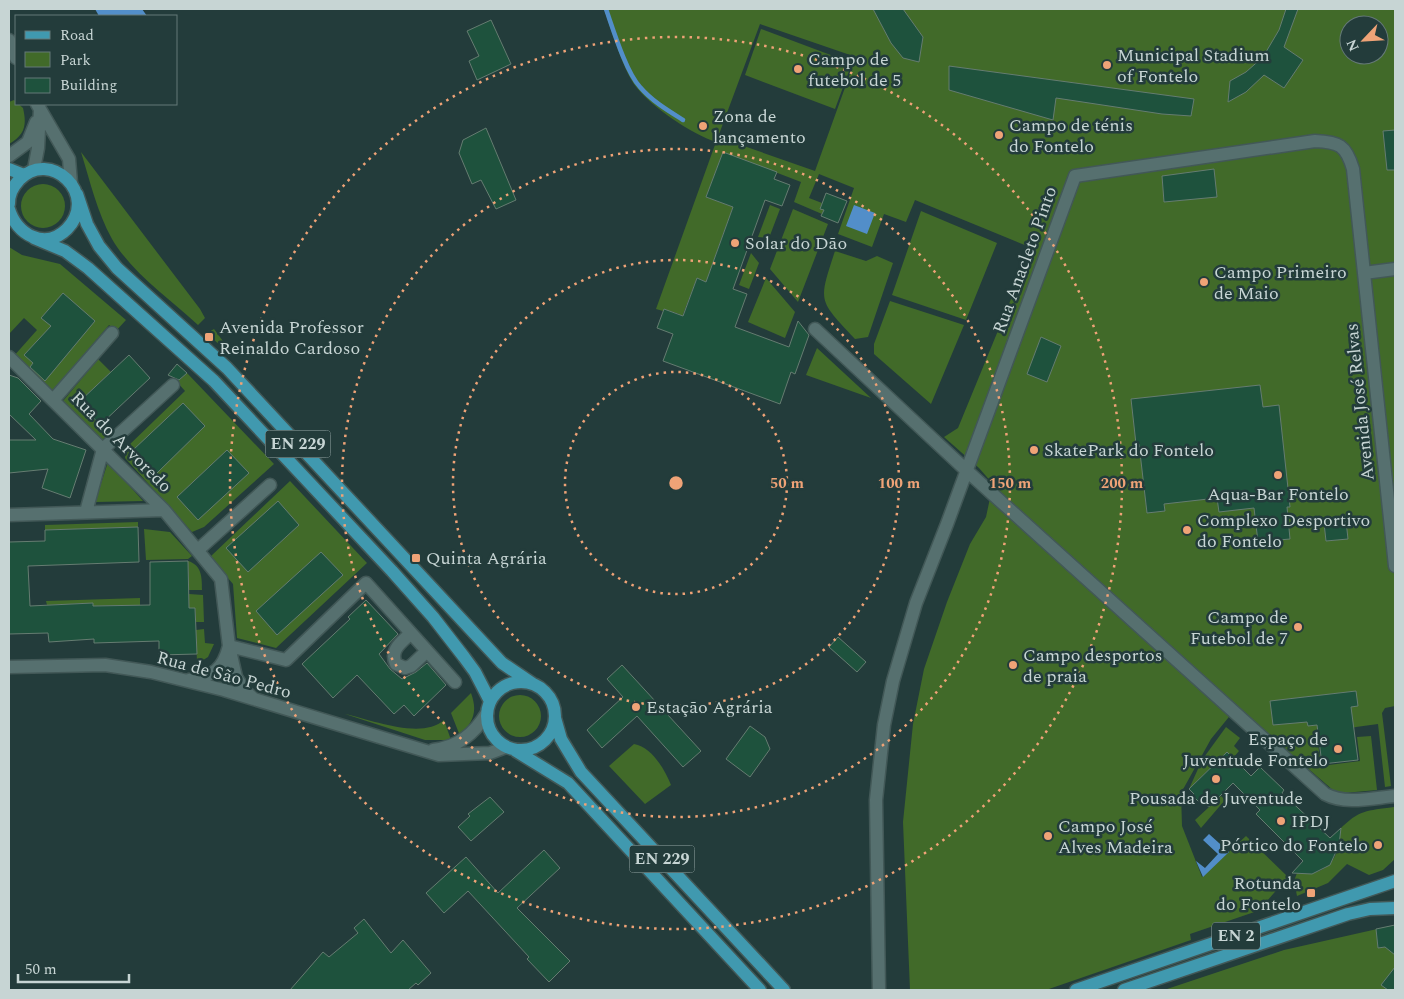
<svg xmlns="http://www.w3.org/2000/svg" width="1404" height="999" viewBox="0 0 1404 999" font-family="Spectral,serif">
	<rect width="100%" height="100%" fill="#233c3b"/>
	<!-- green -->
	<path fill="#416a29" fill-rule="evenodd" d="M604,9H1395V706L1385,708L1382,713L1391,786L1385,787L1378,724L1356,727L1317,736L1321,766L1360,761L1357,737L1371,736L1377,790L1344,793L1334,791L1237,707L1211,739L1181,793L1182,826L1202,877L1246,836L1288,877L1267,901L1272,906L1190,934L1191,940L1046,990H910L903,822L913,724L924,669L947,602L970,544L986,517L993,484L979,468L944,437L958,428L1032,248L915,200L906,222L884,214L872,247L838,234L854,188L819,174L809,198L822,203L820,209L824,210L822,214L794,202L801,182L723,152L706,197L733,207L706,282L697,278L680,322L679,314L664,309L663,311L656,309L716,142C692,134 653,108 637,88C624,73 611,29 604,9ZM760,24L856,57L815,171L718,137ZM1349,25H1379V55H1349Z
		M761,29L852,63L835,109L745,75Z
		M14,100L23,108C27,125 25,135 9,144V102Z
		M81,152L200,309L205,318L198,325C169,298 132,273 112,239C97,212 90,181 81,152Z
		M21 206a22 22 0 1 1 44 0a22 22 0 1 1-44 0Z
		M770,205L780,209L769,238L758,237Z
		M793,209L828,224L798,302L770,269Z
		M921,211L997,243L966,320L892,295Z
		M9,247L22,255L60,264L126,320L116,331L109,325L51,393L13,357L37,330L24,318L9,334Z
		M835,251L866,261L877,256L893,263L868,337L855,339C818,299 818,303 835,251Z
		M751,253L759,263L749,289L739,285Z
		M766,278L795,312L785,338L748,322Z
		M890,301L964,325L931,404L874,354V344Z
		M214,329L231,352L228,353L207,333Z
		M817,348L871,398L806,375Z
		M98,359L111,372L79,402L109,434L101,441L63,401Z
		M187,373L274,464L204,527L192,532L125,458L126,448L185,391L177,382Z
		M108,462L143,501L95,502Z
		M290,481L367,563L276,648L237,638L233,584L210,557Z
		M138,522V527L45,530V525Z
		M144,529L170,532L192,556L188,559L146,560Z
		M188,561C202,565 202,578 202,590H189Z
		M189,594L203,595L204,622H196L195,608H189Z
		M140,598V605L93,606V603L47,605L46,601Z
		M204,629L205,643L214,644L208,657L197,664L196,630Z
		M471,693C478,712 473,722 460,736L451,713Z
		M499 716a21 21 0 1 1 42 0a21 21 0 1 1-42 0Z
		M345,714C372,720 422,740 444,720L451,740H425Z
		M1226,727L1240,738L1234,746L1239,751L1233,758L1227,752L1189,789L1202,760Z
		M634,744C652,747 665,770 671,785L645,804L609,766Z
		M1221,796L1225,800L1201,828L1195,820Z
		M1394,807L1395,859L1383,870L1369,875L1347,864L1328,883L1297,896L1294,881L1297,873C1326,878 1342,857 1339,830C1360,809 1366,811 1394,807Z
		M1395,925V990H1164L1284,950Z"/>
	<!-- water -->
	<path fill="#528ec9" d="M95,9H142L147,16H99Z
		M854,205L875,213L867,234L846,226Z
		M1209,834L1229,852L1203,877L1196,861L1205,868L1218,854L1203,840Z"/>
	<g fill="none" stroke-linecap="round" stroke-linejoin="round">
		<!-- stream -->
		<path stroke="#528ec9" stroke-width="4.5" d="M606,9C613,29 626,72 640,87C652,101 667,110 683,120"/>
	</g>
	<!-- building -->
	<path fill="#1e523d" stroke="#657c71" d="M873,9H903L923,37L919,62L903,58L891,43Z
		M1286,9H1298L1284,47L1303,60L1284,88L1264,75L1246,92L1228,102L1230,81L1246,72L1263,57L1279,30Z
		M491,20L511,64L477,80L469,61L479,56L467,31Z
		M949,66L1194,99L1191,116L1162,114L1056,98L1053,120L949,90Z
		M486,128L516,200L496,209L481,180L472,184L459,153L463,140Z
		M1395,130V170H1387L1383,131Z
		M723,152L777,172L774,179L790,185L782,206L765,200L733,289L747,294L735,327L789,347L798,321L809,335L795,374L791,372L780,404L663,361L673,334L657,328L664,309L683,316L697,278L706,282L733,207L706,197Z
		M1214,169L1217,197L1164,202L1162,176Z
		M826,193L847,201L838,223L821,216L824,210L820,209Z
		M63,293L95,321L45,381L30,367L33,363L24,355L51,326L41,318Z
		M1041,337L1061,346L1047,382L1027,374Z
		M129,355L150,378L100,425L79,402Z
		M177,364L187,373L179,380L168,375Z
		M9,375L18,378L41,401L29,414L53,439L86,450L70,498L42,488L48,469L9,473V440H36L9,414Z
		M1260,385L1263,407L1279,405L1290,507H1287L1290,539L1279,540L1280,544L1268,546V541L1258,542L1254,508L1219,512L1217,498L1164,504L1165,511L1147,513L1139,444H1136L1131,399Z
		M183,403L205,426L156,474L133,450Z
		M227,450L249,473L198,520L177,497Z
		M278,501L299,525L248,572L226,548Z
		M1346,521L1348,539L1326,541L1324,523Z
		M138,527L139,562L28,566L30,606L93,603V606L150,605V562L188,561L189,608H195L197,654L159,655V641L94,643V639L49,642L48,633L9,634V542L45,541V530Z
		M321,552L343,575L277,635L256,611Z
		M366,600L398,634L379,654L390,669L402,679L416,672L427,663L446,685L414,716L404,705L394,714L357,675L333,698L302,664L350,619L348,617Z
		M838,637L866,662L857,672L829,647Z
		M622,665L701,751L683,767L637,716L602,748L587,730L623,697L607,679Z
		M1356,691L1358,706L1351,707L1358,760L1322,764L1317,725L1308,726L1307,722L1273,725L1270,701Z
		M750,726L765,737L770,749L750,777L726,759Z
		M1227,752L1251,776L1260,767L1284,790L1282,793L1330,838L1341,828L1339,845L1330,865L1312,874L1292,873L1303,861L1256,814L1260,810L1233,783L1209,807L1205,804L1203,806L1192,795L1194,794L1189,789Z
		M490,797L504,812L471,841L458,827L470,816L468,814Z
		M544,850L560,868L517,908L570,961L549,982L527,959L529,957L468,891L444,913L426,893L466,857L498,893Z
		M364,919L391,953L403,940L431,973L418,985L416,983L408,990H290L323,952L329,957L358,933L354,928Z
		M1395,925V955L1385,947L1378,948L1376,929Z
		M1395,967V990H1388L1381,985Z"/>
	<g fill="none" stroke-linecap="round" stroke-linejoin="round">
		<defs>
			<path id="minor" d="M9,40L16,58
				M37,104L69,159L71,183
				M9,156L28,142L36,122
				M34,169L38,148L40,110
				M1364,273L1395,269
				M815,329L967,471L1325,794C1346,805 1372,798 1395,796
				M9,357L164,510
				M54,399L112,333
				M86,512L103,449L173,385
				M9,515L164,510L221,579L229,646L236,677L245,691L254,699
				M198,550L270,485
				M411,633C402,642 389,650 396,664L405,668L411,666L427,651
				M229,646L286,660L366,583L455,682
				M9,667L105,665L151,672L224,690L439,755L490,753L506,747
				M189,680C213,676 223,670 229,646
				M433,750C458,747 474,734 487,713
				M879,990L876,800L884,725L893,681L916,603L947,524L1075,176L1315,141C1339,142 1346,145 1353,169L1395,566"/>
			<path id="major" d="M9,169L24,175
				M77,194L87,224L99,246L117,268L227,368L502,663L533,684
				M9,204C9,194 12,188 19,180C50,147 100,195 67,229C45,251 16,234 9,209
				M34,238L65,251L88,268L214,381L392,571L433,617L464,657L475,672L490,701
				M487 716a34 34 0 1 1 68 0a34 34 0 1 1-68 0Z
				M555,718L561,739L581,772L784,990
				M516,751L568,783L760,990
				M1076,990L1395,881
				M1124,990L1348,914L1370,909L1395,908"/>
		</defs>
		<!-- minor casing -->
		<use href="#minor" stroke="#425857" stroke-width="15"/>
		<!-- major casing -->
		<use href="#major" stroke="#425857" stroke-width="15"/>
		<!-- minor -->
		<use href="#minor" stroke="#56706f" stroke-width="12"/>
		<!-- major -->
		<use href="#major" stroke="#4099af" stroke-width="12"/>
	</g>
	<!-- distance rings -->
	<g fill="none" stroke="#efa377" stroke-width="2.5" stroke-dasharray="2.5 5">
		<circle cx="676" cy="483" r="111"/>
		<circle cx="676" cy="483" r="223"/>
		<circle cx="676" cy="483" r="334"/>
		<circle cx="676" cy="483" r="446"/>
	</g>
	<!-- markers -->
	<g fill="#efa377" stroke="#233c3b" stroke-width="2">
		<circle cx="1107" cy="65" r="5"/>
		<circle cx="798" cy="69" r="5"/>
		<circle cx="703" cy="126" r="5"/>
		<circle cx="999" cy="135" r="5"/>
		<circle cx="735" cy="243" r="5"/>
		<circle cx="1204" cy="282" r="5"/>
		<rect x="204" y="332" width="10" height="10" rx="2.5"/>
		<circle cx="1034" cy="450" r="5"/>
		<circle cx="1278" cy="475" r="5"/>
		<circle cx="1187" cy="530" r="5"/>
		<rect x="411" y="553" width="10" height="10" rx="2.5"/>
		<circle cx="1298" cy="627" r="5"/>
		<circle cx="1013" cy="665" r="5"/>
		<circle cx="636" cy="707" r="5"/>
		<circle cx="1338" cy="749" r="5"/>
		<circle cx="1216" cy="779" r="5"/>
		<circle cx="1281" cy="821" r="5"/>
		<circle cx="1048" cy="836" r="5"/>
		<circle cx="1378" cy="845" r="5"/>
		<rect x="1306" y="888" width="10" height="10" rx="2.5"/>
	</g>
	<g text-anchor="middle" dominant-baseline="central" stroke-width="5" stroke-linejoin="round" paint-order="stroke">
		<!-- shield labels -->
		<g fill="#233c3b" stroke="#96a7a6" stroke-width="1">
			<rect x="265.5" y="430.5" width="65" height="27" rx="4"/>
			<rect x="629.5" y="845.5" width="65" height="27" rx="4"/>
			<rect x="1212" y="922.5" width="48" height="27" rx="4"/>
		</g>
		<g font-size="16" font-weight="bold" fill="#c7d5d4">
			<text x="298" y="444">EN 229</text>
			<text x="662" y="859">EN 229</text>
			<text x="1236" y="936">EN 2</text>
		</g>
		<!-- poi labels -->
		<g font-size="18" fill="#c7d5d4" stroke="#233c3b" text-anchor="start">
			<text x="1117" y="55">Municipal Stadium<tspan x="1117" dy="21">of Fontelo</tspan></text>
			<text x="808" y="59">Campo de<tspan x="808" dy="21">futebol de 5</tspan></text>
			<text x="713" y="116">Zona de<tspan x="713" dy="21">lançamento</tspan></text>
			<text x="1009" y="125">Campo de ténis<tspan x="1009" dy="21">do Fontelo</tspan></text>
			<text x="745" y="243">Solar do Dão</text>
			<text x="1214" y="272">Campo Primeiro<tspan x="1214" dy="21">de Maio</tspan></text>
			<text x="219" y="327">Avenida Professor<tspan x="219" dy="21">Reinaldo Cardoso</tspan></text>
			<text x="1044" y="450">SkatePark do Fontelo</text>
			<text x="1278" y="494" text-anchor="middle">Aqua-Bar Fontelo</text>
			<text x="1197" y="520">Complexo Desportivo<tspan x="1197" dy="21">do Fontelo</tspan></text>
			<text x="426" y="558">Quinta Agrária</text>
			<text x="1288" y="617" text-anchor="end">Campo de<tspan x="1288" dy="21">Futebol de 7</tspan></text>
			<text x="1023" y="655">Campo desportos<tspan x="1023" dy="21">de praia</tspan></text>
			<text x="646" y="707">Estação Agrária</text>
			<text x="1328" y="739" text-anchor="end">Espaço de<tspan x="1328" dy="21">Juventude Fontelo</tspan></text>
			<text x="1216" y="798" text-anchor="middle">Pousada de Juventude</text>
			<text x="1291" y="821">IPDJ</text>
			<text x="1058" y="826">Campo José<tspan x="1058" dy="21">Alves Madeira</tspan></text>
			<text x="1368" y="845" text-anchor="end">Pórtico do Fontelo</text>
			<text x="1301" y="883" text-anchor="end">Rotunda<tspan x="1301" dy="21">do Fontelo</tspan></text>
		</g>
		<!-- street labels -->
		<g font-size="18" fill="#c7d5d4" stroke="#233c3b">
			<text transform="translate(1025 260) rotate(-70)">Rua Anacleto Pinto</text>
			<text transform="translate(1360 402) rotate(-96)">Avenida José Relvas</text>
			<text transform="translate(121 442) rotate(45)">Rua do Arvoredo</text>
			<text transform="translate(224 675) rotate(15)">Rua de São Pedro</text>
		</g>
	</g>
	<circle cx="676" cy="483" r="8" fill="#efa377" stroke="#233c3b" stroke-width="2.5"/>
	<g font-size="15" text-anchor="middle" font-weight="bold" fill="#efa377" stroke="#233c3b" stroke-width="5" stroke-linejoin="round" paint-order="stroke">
		<text x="787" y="488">50 m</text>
		<text x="899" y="488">100 m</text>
		<text x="1010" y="488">150 m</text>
		<text x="1122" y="488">200 m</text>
	</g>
	<!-- border -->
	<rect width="1404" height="999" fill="none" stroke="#c7d5d4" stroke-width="20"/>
	<!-- legend -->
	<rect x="15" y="15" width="162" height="90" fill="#233c3b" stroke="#657978"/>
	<rect x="25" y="31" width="25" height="8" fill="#4099af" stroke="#657978"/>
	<text x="60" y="40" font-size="15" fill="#c7d5d4">Road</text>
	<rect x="25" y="52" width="25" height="15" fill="#416a29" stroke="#657978"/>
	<text x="60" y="65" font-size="15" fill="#c7d5d4">Park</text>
	<rect x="25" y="78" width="25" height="15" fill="#1e523d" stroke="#657978"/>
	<text x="60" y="90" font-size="15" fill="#c7d5d4">Building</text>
	<!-- north arrow -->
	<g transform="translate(1364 40) rotate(245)"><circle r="24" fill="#233c3b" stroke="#657978"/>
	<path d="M0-4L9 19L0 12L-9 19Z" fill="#efa377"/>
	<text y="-8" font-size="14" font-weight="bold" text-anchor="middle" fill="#c7d5d4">N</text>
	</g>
	<!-- scale -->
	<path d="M18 974v8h111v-8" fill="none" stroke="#c7d5d4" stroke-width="2.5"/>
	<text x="25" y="974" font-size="15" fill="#c7d5d4" stroke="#233c3b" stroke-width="4" paint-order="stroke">50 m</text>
</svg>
